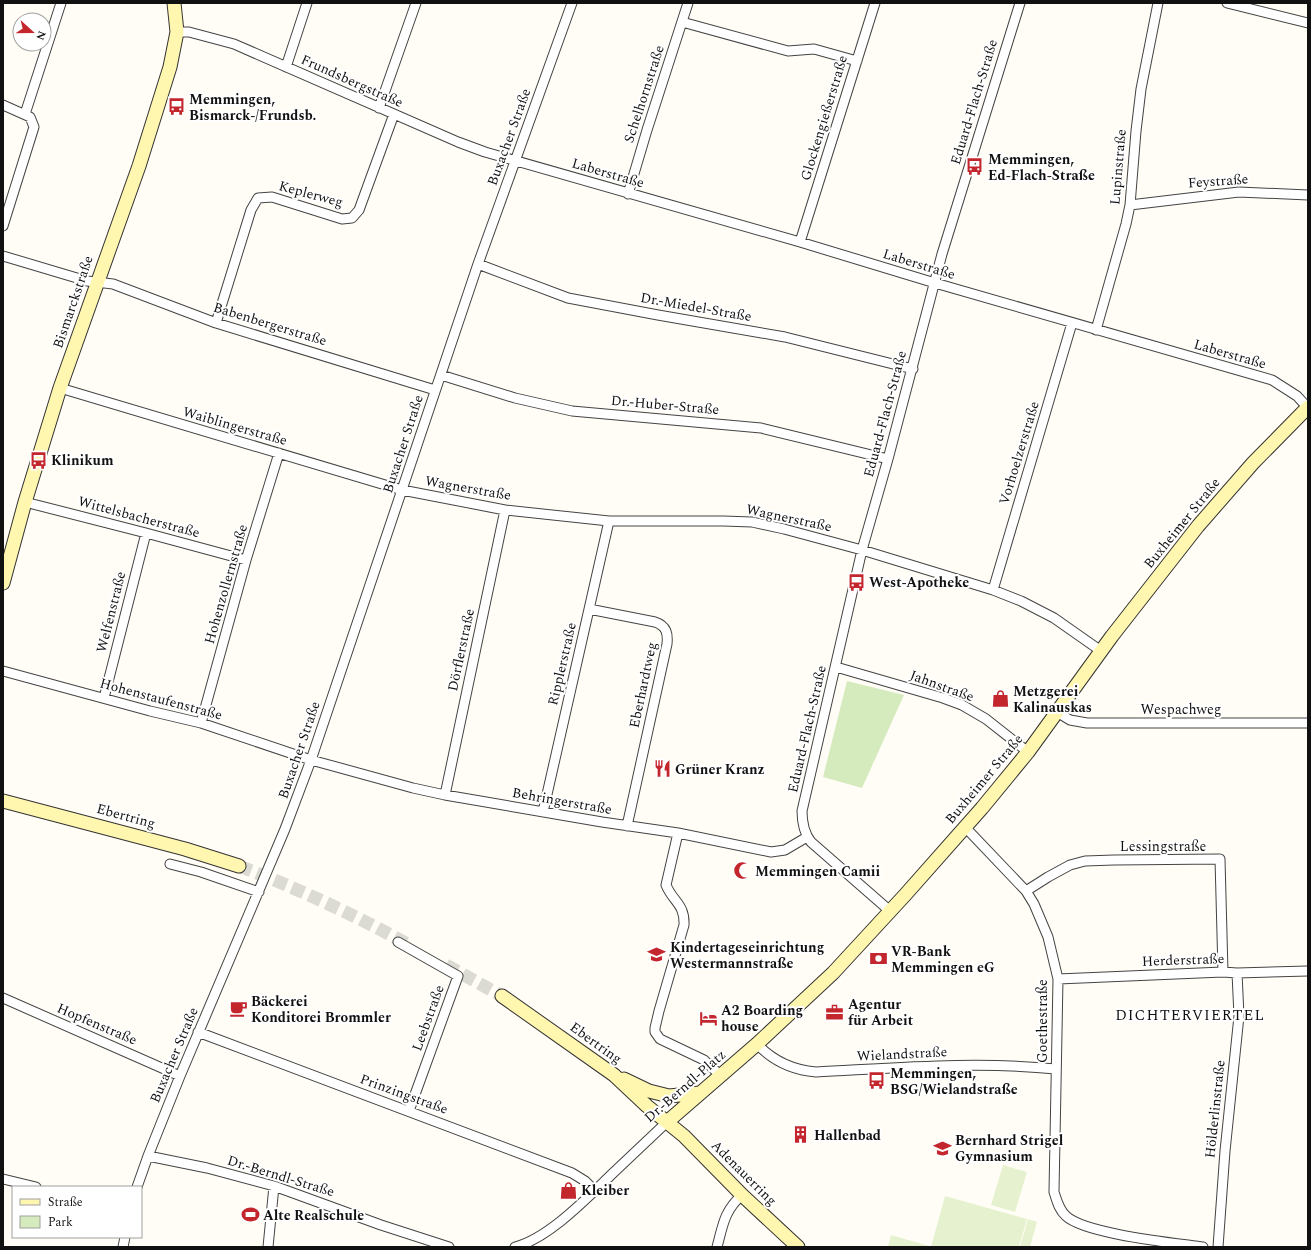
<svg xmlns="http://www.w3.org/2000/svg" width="1311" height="1250" viewBox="0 0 1311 1250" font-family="Spectral,serif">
	<rect width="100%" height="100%" fill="#fffdf5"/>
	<!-- green -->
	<path fill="#d5ebbd" d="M847,681L904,695L862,788L823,777Z"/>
	<!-- pitch -->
	<path fill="#e6f2cf" d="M1003,1165L1027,1172L1015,1212L991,1205Z
		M945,1196L1027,1219L1019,1247H931Z
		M1028,1219L1037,1222L1030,1247H1020Z
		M891,1235L929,1246V1247H888Z"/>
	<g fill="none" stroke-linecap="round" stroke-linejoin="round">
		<!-- secondary-tunnel -->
		<path stroke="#dbdad3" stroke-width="13" stroke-dasharray="13 6" stroke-linecap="butt" d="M239,866C299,889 355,915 411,946
			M446,965L502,996"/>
		<defs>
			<path id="street" d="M1227,3L1308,23
				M682,22L788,51L814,49L857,61
				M177,32H189L234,44L458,142L485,152L800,242L935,283L1272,380L1297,396L1308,408
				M286,67L307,3
				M3,105L30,117L34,127L3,226
				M379,108L416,3
				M25,114L61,3
				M628,194L647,130L688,3
				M1130,205L1239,192L1308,195
				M800,242L875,3
				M3,256L87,281L113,284L216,323L435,390
				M478,264L568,298L658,315L785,337L913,369
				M216,323L251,210L258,198L272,197L342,219L352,218L359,210L394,114
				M1096,330L1126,224L1130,205L1136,131L1141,89L1158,3
				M441,375L515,398L572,411L761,428L888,459
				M60,388L402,490L505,510L609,521H723L752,522L784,529L862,550L993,590L1021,601L1054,618L1101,651
				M25,502L146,533L246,560
				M993,590L1072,323
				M589,609L655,622C667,626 668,634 667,644L627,826
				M836,667L943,698L962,705L986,719L1028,752
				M3,671L150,711L201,723L311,760L413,788L445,795L602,822L678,833L771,852L785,850L807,837
				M104,698L146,533
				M1057,712L1070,720L1087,723H1308
				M201,723L246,560L279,453
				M445,795L505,510
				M543,812L609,521
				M965,827L1026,891L1034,904L1048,937L1058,979L1054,1192C1057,1201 1059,1210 1066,1216C1085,1234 1175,1243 1203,1247
				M678,833L666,885C673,902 685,904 684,925L659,1011L655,1028V1032L660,1039L704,1060L721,1076
				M170,864L201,872L259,892
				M1026,891L1048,877L1070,865L1085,861L1114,860L1220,859L1223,972
				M890,911L811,842C804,833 802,823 802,811L862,550L888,459L942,254L1020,3
				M398,942L458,976L409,1111
				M1058,979L1223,972L1237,973L1308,971
				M3,998L180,1076
				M198,1032L572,1173L585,1181L595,1191
				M757,1044C773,1061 793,1070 816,1072C896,1068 976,1061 1056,1069
				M148,1156L207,1168L274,1186L381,1225L449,1247
				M3,1179L36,1187
				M137,1187L148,1156L180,1076L285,829L311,760L478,264L572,3
				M123,1247L125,1237
				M268,1247L274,1186
				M515,1247C549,1238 587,1198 612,1174C630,1157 649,1139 667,1122
				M717,1247C723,1225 724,1211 742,1195
				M1218,1247L1225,1151L1239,1016L1237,973"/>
			<path id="secondary" d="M3,583L25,502L60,388L139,166L170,67L177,32L174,3
				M3,801L185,849L239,866
				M502,996L614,1075L647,1106L684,1136L742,1195L798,1247
				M624,1079L649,1091L669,1096L700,1093
				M667,1122L757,1044L833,973L905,895L982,808L1028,752L1112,636L1198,526L1253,463L1308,407"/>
		</defs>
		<!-- street casing -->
		<use href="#street" stroke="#444" stroke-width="11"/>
		<!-- secondary casing -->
		<use href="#secondary" stroke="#333" stroke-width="15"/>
		<!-- street -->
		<use href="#street" stroke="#fff" stroke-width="9"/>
		<!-- secondary -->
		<use href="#secondary" stroke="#fff6b0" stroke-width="13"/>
	</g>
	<!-- icons -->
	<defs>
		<symbol id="bus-bare" viewBox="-9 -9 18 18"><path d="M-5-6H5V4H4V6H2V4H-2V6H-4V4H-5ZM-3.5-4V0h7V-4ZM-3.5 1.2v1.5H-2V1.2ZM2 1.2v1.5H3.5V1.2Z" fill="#c4262e" stroke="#fff" stroke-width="2.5" paint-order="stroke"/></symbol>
		<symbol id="shop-bare" viewBox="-9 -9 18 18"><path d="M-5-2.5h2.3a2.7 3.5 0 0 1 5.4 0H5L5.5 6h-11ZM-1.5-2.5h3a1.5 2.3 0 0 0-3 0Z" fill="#c4262e" stroke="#fff" stroke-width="2.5" paint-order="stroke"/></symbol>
		<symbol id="restaurant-bare" viewBox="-9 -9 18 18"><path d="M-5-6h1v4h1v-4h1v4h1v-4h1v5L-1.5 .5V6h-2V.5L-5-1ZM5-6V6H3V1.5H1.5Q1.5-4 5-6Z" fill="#c4262e" stroke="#fff" stroke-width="2.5" paint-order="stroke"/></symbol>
		<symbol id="mosque-bare" viewBox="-9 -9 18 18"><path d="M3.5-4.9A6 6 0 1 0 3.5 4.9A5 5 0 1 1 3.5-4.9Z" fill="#c4262e" stroke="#fff" stroke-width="2.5" paint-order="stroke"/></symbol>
		<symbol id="school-bare" viewBox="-9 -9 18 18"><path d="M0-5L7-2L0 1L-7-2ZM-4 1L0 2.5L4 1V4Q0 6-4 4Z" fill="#c4262e" stroke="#fff" stroke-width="2.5" paint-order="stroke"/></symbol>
		<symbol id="bank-bare" viewBox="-9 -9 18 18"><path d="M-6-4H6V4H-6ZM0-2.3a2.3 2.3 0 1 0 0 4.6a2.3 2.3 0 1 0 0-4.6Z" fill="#c4262e" stroke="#fff" stroke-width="2.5" paint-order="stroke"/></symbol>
		<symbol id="cafe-bare" viewBox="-9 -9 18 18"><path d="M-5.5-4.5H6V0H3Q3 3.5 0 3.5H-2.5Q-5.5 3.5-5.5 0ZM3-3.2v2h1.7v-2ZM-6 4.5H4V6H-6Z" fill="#c4262e" stroke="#fff" stroke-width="2.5" paint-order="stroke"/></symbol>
		<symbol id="office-bare" viewBox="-9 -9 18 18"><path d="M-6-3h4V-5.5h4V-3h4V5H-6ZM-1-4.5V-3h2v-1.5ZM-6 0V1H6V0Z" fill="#c4262e" stroke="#fff" stroke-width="2.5" paint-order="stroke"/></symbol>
		<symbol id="hotel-bare" viewBox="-9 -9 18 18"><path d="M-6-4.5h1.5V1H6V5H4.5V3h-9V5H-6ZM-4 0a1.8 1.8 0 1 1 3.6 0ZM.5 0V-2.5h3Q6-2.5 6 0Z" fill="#c4262e" stroke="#fff" stroke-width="2.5" paint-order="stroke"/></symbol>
		<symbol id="building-bare" viewBox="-9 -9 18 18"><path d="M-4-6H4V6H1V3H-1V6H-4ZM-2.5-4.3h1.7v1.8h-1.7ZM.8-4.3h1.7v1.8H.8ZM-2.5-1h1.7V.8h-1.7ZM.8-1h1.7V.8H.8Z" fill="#c4262e" stroke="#fff" stroke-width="2.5" paint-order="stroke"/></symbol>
		<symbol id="stadium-bare" viewBox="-9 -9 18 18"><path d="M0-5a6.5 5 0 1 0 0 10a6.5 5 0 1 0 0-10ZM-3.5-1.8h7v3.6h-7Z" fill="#c4262e" stroke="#fff" stroke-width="2.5" paint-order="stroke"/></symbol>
	</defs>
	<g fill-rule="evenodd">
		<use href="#bus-bare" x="164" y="94" width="25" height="25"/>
		<use href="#bus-bare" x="962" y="154" width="25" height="25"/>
		<use href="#bus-bare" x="26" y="448" width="25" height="25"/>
		<use href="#bus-bare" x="844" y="570" width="25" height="25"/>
		<use href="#shop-bare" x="988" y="686" width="25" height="25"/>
		<use href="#restaurant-bare" x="650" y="756" width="25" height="25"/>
		<use href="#mosque-bare" x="730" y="858" width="25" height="25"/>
		<use href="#school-bare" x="644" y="942" width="25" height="25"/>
		<use href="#bank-bare" x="866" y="946" width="25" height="25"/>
		<use href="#cafe-bare" x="226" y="996" width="25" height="25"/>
		<use href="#office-bare" x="822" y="1000" width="25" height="25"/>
		<use href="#hotel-bare" x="696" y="1006" width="25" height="25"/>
		<use href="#bus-bare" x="864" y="1068" width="25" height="25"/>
		<use href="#building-bare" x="788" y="1122" width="25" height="25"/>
		<use href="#school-bare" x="930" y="1136" width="25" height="25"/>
		<use href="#shop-bare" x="556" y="1178" width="25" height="25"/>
		<use href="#stadium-bare" x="238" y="1202" width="25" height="25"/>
	</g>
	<g text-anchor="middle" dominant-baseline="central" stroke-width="4" stroke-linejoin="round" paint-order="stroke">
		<!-- street labels -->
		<g font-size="14" fill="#111" stroke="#fff">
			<text transform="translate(352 81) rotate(24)">Frundsbergstraße</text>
			<text transform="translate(644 94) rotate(-72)">Schelhornstraße</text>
			<text transform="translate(974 102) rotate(-73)">Eduard-Flach-Straße</text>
			<text transform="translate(824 118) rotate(-73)">Glockengießerstraße</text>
			<text transform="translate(509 137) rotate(-70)">Buxacher Straße</text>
			<text transform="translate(1118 167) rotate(-85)">Lupinstraße</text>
			<text transform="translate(608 173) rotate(16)">Laberstraße</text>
			<text transform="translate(1218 181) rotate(-4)">Feystraße</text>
			<text transform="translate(311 194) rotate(15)">Keplerweg</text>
			<text transform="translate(919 264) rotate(17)">Laberstraße</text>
			<text transform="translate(73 302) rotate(-71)">Bismarckstraße</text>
			<text transform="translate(696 307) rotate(10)">Dr.-Miedel-Straße</text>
			<text transform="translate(270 324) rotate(17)">Babenbergerstraße</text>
			<text transform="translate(1230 354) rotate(16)">Laberstraße</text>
			<text transform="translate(665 405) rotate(5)">Dr.-Huber-Straße</text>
			<text transform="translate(885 414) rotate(-75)">Eduard-Flach-Straße</text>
			<text transform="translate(235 426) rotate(16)">Waiblingerstraße</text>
			<text transform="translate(403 444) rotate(-72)">Buxacher Straße</text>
			<text transform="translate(1019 453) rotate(-73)">Vorhoelzerstraße</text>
			<text transform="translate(468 488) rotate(10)">Wagnerstraße</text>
			<text transform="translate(139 517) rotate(15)">Wittelsbacherstraße</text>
			<text transform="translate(789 518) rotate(12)">Wagnerstraße</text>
			<text transform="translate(1182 523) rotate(-51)">Buxheimer Straße</text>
			<text transform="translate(226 584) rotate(-74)">Hohenzollernstraße</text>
			<text transform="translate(111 612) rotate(-76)">Welfenstraße</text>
			<text transform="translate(461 650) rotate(-78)">Dörflerstraße</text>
			<text transform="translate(562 664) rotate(-77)">Ripplerstraße</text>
			<text transform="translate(643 685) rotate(-78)">Eberhardtweg</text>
			<text transform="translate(942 686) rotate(20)">Jahnstraße</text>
			<text transform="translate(161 699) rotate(15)">Hohenstaufenstraße</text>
			<text x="1181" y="709">Wespachweg</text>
			<text transform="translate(807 729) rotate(-77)">Eduard-Flach-Straße</text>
			<text transform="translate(299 750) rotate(-71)">Buxacher Straße</text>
			<text transform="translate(984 779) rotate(-50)">Buxheimer Straße</text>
			<text transform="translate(562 801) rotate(10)">Behringerstraße</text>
			<text transform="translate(126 816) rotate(15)">Ebertring</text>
			<text x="1163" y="846">Lessingstraße</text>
			<text transform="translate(1183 960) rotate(-2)">Herderstraße</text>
			<text transform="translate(428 1018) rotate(-70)">Leebstraße</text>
			<text transform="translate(1042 1021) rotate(-90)">Goethestraße</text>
			<text transform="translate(97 1024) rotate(23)">Hopfenstraße</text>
			<text transform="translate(596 1043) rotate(36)">Ebertring</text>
			<text transform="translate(902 1054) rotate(-3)">Wielandstraße</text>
			<text transform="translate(174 1055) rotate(-67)">Buxacher Straße</text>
			<text transform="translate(685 1086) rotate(-41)">Dr.-Berndl-Platz</text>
			<text transform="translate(404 1094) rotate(20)">Prinzingstraße</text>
			<text transform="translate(1215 1109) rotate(-84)">Hölderlinstraße</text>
			<text transform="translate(744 1173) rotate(45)">Adenauerring</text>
			<text transform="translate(281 1176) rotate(17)">Dr.-Berndl-Straße</text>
		</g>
		<!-- poi labels -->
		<g font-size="14" font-weight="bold" fill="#111" stroke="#fff" text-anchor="start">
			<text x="189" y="99">Memmingen,<tspan x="189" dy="16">Bismarck-/Frundsb.</tspan></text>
			<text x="988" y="159">Memmingen,<tspan x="988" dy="16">Ed-Flach-Straße</tspan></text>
			<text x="51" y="460">Klinikum</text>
			<text x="869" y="582">West-Apotheke</text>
			<text x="1013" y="691">Metzgerei<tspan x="1013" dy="16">Kalinauskas</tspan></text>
			<text x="675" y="769">Grüner Kranz</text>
			<text x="755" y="871">Memmingen Camii</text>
			<text x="670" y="947">Kindertageseinrichtung<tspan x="670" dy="16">Westermannstraße</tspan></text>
			<text x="891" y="951">VR-Bank<tspan x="891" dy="16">Memmingen eG</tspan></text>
			<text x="251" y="1001">Bäckerei<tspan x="251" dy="16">Konditorei Brommler</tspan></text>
			<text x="848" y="1004">Agentur<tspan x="848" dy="16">für Arbeit</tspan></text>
			<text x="721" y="1010">A2 Boarding<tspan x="721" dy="16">house</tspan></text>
			<text x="890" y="1073">Memmingen,<tspan x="890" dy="16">BSG/Wielandstraße</tspan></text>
			<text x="814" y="1135">Hallenbad</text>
			<text x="955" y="1140">Bernhard Strigel<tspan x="955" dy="16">Gymnasium</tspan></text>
			<text x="581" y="1190">Kleiber</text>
			<text x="263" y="1215">Alte Realschule</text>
		</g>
		<!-- neighbourhood labels -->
		<g font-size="15" letter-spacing="1" fill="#111" stroke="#fff">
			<text x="1190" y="1015">DICHTERVIERTEL</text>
		</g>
	</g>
	<!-- border -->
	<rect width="1311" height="1250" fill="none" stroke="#111111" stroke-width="8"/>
	<!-- legend -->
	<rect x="12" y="1186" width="130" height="52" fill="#ffffff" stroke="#a0a0a0"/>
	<rect x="20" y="1199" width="20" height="6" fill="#fff6b0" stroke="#a0a0a0"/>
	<text x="48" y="1206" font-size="12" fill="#111111">Straße</text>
	<rect x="20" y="1216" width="20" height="12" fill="#d5ebbd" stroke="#a0a0a0"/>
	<text x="48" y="1226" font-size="12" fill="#111111">Park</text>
	<!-- north arrow -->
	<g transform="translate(32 32) rotate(111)"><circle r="19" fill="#ffffff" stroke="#a0a0a0"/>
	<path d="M0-3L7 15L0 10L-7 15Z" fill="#c4262e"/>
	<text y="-6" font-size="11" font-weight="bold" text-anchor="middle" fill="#111111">N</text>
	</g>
</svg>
